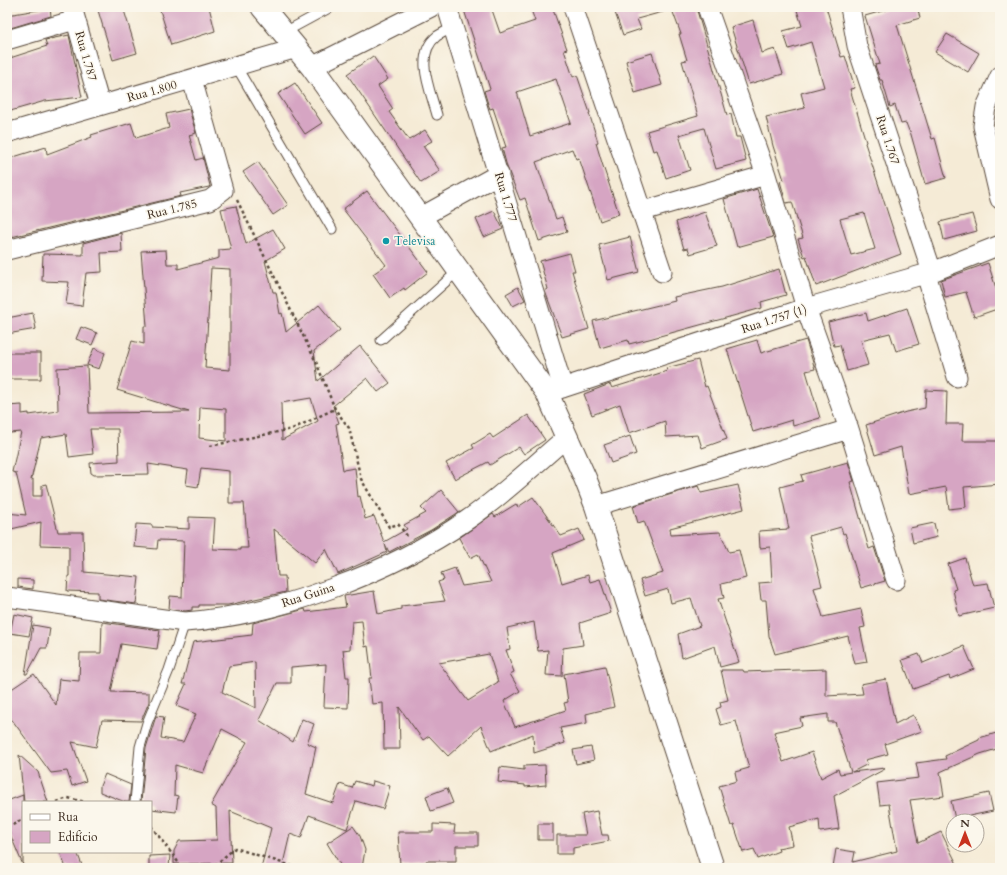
<svg xmlns="http://www.w3.org/2000/svg" width="1007" height="875" viewBox="0 0 1007 875" font-family="Cardo,serif">
	<rect width="100%" height="100%" fill="#fbf7ec"/>
	<filter id="ink" filterUnits="userSpaceOnUse"><feTurbulence type="fractalNoise" baseFrequency=".025" numOctaves="2"/><feDisplacementMap in="SourceGraphic" scale="8" xChannelSelector="R" yChannelSelector="G"/><feConvolveMatrix kernelMatrix="1 2 1 2 8 2 1 2 1" color-interpolation-filters="sRGB"/></filter>
	<filter id="wash" filterUnits="userSpaceOnUse"><feTurbulence type="fractalNoise" baseFrequency=".012" numOctaves="4" result="noise"/><feDisplacementMap in="SourceGraphic" scale="16" xChannelSelector="R" yChannelSelector="G"/><feGaussianBlur stdDeviation="0.9" result="paint"/><feColorMatrix in="noise" values="0 0 0 0 0 0 0 0 0 0 0 0 0 0 0 0 0 1.4 0 .05"/><feComposite in="paint" operator="in"/></filter>
	<g filter="url(#wash)">
		<rect width="100%" height="100%" fill="#f5ebd6"/>
		<g id="blocks">
			<!-- building -->
			<path fill="#d6a5c3" fill-rule="evenodd" d="M97,7H123L137,53L113,60Z
				M159,7H209L215,31L171,45Z
				M463,7H491L500,33L535,21L530,7H552L567,49L564,50L573,77L577,75L590,113H589L598,142L596,143L602,163L619,214L600,221L579,158L576,159L572,149L536,162L556,219L562,217L567,232L539,241L525,198L520,200L507,167L502,148L506,147L493,108L490,109L488,104L484,91L490,89ZM556,79L571,123L530,136L517,92Z
				M613,7H666V11L637,19L641,29L623,35Z
				M671,7H696L727,115L731,114L736,137H740L746,161L716,169L704,128L679,135L690,170L666,178L657,150L653,151L647,131L698,116L682,61L687,60L679,34H681Z
				M796,7H826L841,57L845,56L855,88L850,89L866,142L865,143L901,254L816,286L806,256L804,257L798,239L803,238L792,202L786,203L780,181L784,180L773,146L766,117L805,108L801,93L824,87L811,42L789,49L783,31L802,26ZM864,213L875,249L851,255L840,219Z
				M896,7H917L920,18L897,25L932,139L935,138L946,178L925,184L910,131H909L906,123L901,124L895,105L890,107L882,80H880L875,65L880,64L865,16Z
				M50,8L51,16L7,29V15Z
				M753,20L762,53L775,49L783,74L749,84L731,27Z
				M947,34L979,53L968,72L935,52Z
				M69,35L82,97L45,101L7,112V59L47,46L45,40Z
				M652,53L662,85L635,93L626,61Z
				M373,56L388,79L378,86L393,109L389,112L409,140L425,130L432,141L423,146L440,171L421,183L347,74Z
				M295,83L322,123L305,134L278,94Z
				M189,109L196,133L189,135L196,160L203,158L210,186L209,187L180,193L181,196L7,238V159L46,147L47,154L92,137L91,135L131,123L136,138L169,128L166,114Z
				M258,162L288,205L273,215L243,172Z
				M757,189L773,237L737,247L724,199Z
				M367,191L428,272L405,290L404,288L390,298L373,274L386,265L343,209Z
				M236,206L246,244L273,229L285,249L265,261L273,292H276L280,314L282,313L286,332L319,305L340,330L314,351L318,381L360,346L390,383L378,392L367,378L333,406L339,423L336,424L343,470L355,468L358,497L360,496L365,519L374,516L384,542L407,529L404,525L426,513L421,508L441,490L459,512L431,530L389,552L385,544L387,552L338,574L326,549L315,563L274,529L278,576H285L286,592L228,605H199V607H192V610L185,611L169,609L170,596L182,597L184,541L158,540L157,549L134,547L136,524L152,525V527L189,529V517L215,518L213,549L240,550V548H248L244,503H229V471L201,468L198,487L186,485L188,470L148,464L149,474L94,475L91,473L90,463L119,461L118,429H90L93,454L69,457L66,434L41,438L31,480L33,479V496H42V485L46,484L58,532H83L84,572L139,577L136,604L98,599V592L67,591L68,576H69V546L40,545L41,522L7,530V513L26,515L16,473L12,472L21,432L10,433L7,406L22,405V414L29,413V415L58,411L57,368L87,366L89,413L189,412L117,390L132,341L144,344V326H147L141,251L166,250L167,264H178V269L219,258V250L231,249L221,209ZM211,268L230,269V370L205,368ZM311,398L318,421L282,440L281,403ZM200,407L226,409V441L199,438Z
				M494,211L503,229L484,237L476,219Z
				M705,212L717,246L690,254L688,248L684,249L676,222Z
				M972,214L977,231L944,240L940,222Z
				M121,233L122,252L101,253L102,272L86,273L82,306L66,304L69,282L42,281L43,254L83,255V243Z
				M630,237L639,272L608,280L599,245Z
				M570,253L575,271H572L589,329L562,337L545,291L548,289L540,261Z
				M988,263L1000,301V308L974,317L966,292L945,297L941,280Z
				M779,269L786,295L761,302L762,308L649,339L629,344L628,340L600,348L593,321L675,301L674,297L722,287Z
				M518,287L525,300L513,306L506,294Z
				M907,308L919,344L896,351L890,333L861,340L868,365L847,371L840,345L834,346L828,322L866,313L868,321Z
				M33,313L36,329L7,334V318Z
				M81,327L97,333L92,345L76,339Z
				M757,340L761,353L806,340L815,369L806,371L820,418L793,426L792,420L753,432L727,349Z
				M94,348L105,353L99,369L87,365Z
				M7,353H41V379H7Z
				M698,360L705,387L707,386L727,439L702,448L698,435L666,437L665,421L629,433L620,404L592,415L584,394L610,384L612,388L667,371L666,368Z
				M926,390L947,391L946,424H963L962,441H1000V484L964,487L966,507L949,509L946,487L909,494L901,447L875,455L866,425L906,412L925,408Z
				M528,415L545,440L524,454L519,447L490,465L488,462L455,479L446,463L474,448L472,445L490,434L493,438Z
				M630,436L636,454L611,463L604,445Z
				M848,462L854,481L850,482L869,549L874,547L885,581L861,588L845,533L843,534L841,527L809,536L822,586L814,588L823,617L861,609L865,627L860,628L867,662L855,664L848,636L775,654L769,636L766,600H761L759,583L772,582L770,547L760,548L759,531L789,529L780,487L803,481L801,475Z
				M738,485L744,509L670,528L671,535L720,532L729,552L739,550L746,578L721,584L724,598L718,599L739,662L720,667L715,646L682,658L678,634L700,626L691,598L671,603L668,589L645,596L640,580L663,573L644,521L638,523L633,506L698,486L701,493Z
				M533,497L561,536L579,529L584,540L553,553L562,583L588,575L590,582L600,579L611,613L580,623L583,645L563,648L562,676L546,675L548,650L538,651L534,622L507,628L510,649L506,650L514,672L510,674L520,691L504,701L515,727L566,710L564,703L568,702L564,674L605,666L614,707L586,714L587,723L560,728L565,743L534,753L533,734L491,751L481,726L448,756L429,736L423,740L399,707L400,749H384L383,703L372,704L369,678H372L368,646L365,647L362,621L352,622L350,649L343,650L346,677H349L348,708L324,707L326,664L291,667V683H277L259,720L293,742L302,719L314,724L307,743L316,747L306,794L333,803L340,784L352,788L355,781L372,786L373,781L390,786L383,809L356,801L347,829L309,815L301,838L290,834L282,868H261L271,828L230,811L232,863L174,864V851L179,841L217,840L216,808L211,805L247,742L222,729L203,773L175,765L174,795L178,796L176,812L151,809V802H141L146,748L156,716L164,717L161,738L183,742L196,714L176,706L186,684H182L193,642L252,635L253,623L305,609L306,612L346,607L344,596L374,591L378,614L401,609V606L445,601L438,582L444,580L441,573L455,568L462,586L491,582L478,554L470,558L459,538L493,514L495,517L516,504L518,507ZM489,654L498,682L468,701L439,663ZM255,662L256,708L222,692L229,666Z
				M934,523L937,537L913,543L910,528Z
				M965,558L973,585L988,583L994,608L959,616L953,590L956,589L948,564Z
				M18,579L33,580V589L18,587Z
				M14,614L33,618L29,636L10,633Z
				M102,622L160,630L157,649L121,644L111,692L149,693V702L141,721L102,720L96,747L72,742L86,781L72,786L67,771L51,773L7,713V692L34,674L56,705L59,679L79,681L80,653H101Z
				M33,625L50,628L47,648H41L27,674H25Z
				M964,646L974,669L950,679L949,676L913,689L902,660L919,654L923,663Z
				M826,669V696L863,694L861,684L886,679L895,724L913,715L922,731L885,744L888,754L865,760L868,764L852,772L885,768V769L834,796L839,829L820,832L819,819L789,827L793,845L778,848L779,851L758,859L754,849L743,852L734,825L731,826L719,786L737,781L735,772L749,768L736,721L721,725L716,709L721,707L720,702L728,700L721,670H743L744,672ZM828,714V722H835L851,772L840,774L838,769L821,778L812,752L783,762L774,732L802,726L800,718Z
				M1000,732V748L980,754L940,772L944,796L910,800L918,843L941,832L959,868H833L836,849L855,852L853,862L897,851L889,804L880,805L877,783L919,778L916,763L946,759L945,756L979,740V738Z
				M591,747L594,760L576,764L573,750Z
				M19,755L38,772L48,802H24Z
				M545,765L546,785L525,787V785L498,782L500,767L524,770V766Z
				M105,774L131,785L129,802H125L100,792V786Z
				M447,788L453,803L431,811L426,796Z
				M989,793L993,811L955,819L951,801Z
				M23,795V865L7,827V801Z
				M597,811L602,835H608L609,841L573,848V854H557V835H586L582,814Z
				M433,824L455,825L454,833H478V846H456V861H426V863L400,865L398,832H433Z
				M538,824H553V840H538Z
				M353,826L360,836L365,850L362,868H342L327,843Z
				M60,852H77L83,868H66Z
				M170,855L169,868H149V856Z"/>
		</g>
	</g>
	<g filter="url(#ink)">
		<use href="#blocks" fill-opacity="0" stroke="#57473a" stroke-width="1"/>
		<g fill="none" stroke-linecap="round" stroke-linejoin="round">
			<defs>
				<path id="lane" d="M283,33L331,7
					M236,66L332,229
					M437,115C431,92 413,55 437,36C442,33 448,30 454,27
					M381,340L459,270
					M135,802L140,747L147,723L169,670L185,622"/>
				<path id="street" d="M72,7L100,105
					M447,7L563,388
					M573,7L662,272
					M707,7L766,175L806,308L849,429L896,580
					M850,7L857,46L932,272
					M7,40L75,20
					M312,67L431,7
					M1000,76L986,107L983,126L1000,199
					M7,133L297,48
					M643,211L766,175
					M421,217L499,174
					M7,250L210,200L223,190L192,79
					M926,274L957,377
					M547,393L806,308L932,272L1000,245
					M596,506L849,429
					M7,597L185,622C278,615 390,573 467,520C502,496 534,465 567,437"/>
				<path id="secondary" d="M262,7L312,67L547,393L585,478L596,506L713,868"/>
			</defs>
			<!-- lane casing -->
			<use href="#lane" stroke="#57473a" stroke-width="11"/>
			<!-- street casing -->
			<use href="#street" stroke="#57473a" stroke-width="21"/>
			<!-- secondary casing -->
			<use href="#secondary" stroke="#57473a" stroke-width="24"/>
			<!-- path -->
			<path stroke="#57473a" stroke-width="2.5" stroke-dasharray="3 3" stroke-linecap="butt" d="M237,200L316,362L335,409L349,428L361,479L389,527L398,524L408,537
				M210,446L292,429L335,409
				M57,802L68,798L85,802
				M151,826L181,866L215,865L235,848L298,868
				M7,827L17,823L23,818"/>
			<!-- lane -->
			<use href="#lane" stroke="#fff" stroke-width="9"/>
			<!-- street -->
			<use href="#street" stroke="#fff" stroke-width="19"/>
			<!-- secondary -->
			<use href="#secondary" stroke="#fff" stroke-width="22"/>
		</g>
	</g>
	<!-- markers -->
	<circle fill="#0f9aa8" stroke="#fbf7ec" stroke-width="1.5" cx="386" cy="241" r="4"/>
	<g text-anchor="middle" dominant-baseline="central" stroke-width="3" stroke-linejoin="round" paint-order="stroke">
		<!-- street labels -->
		<g font-size="12" fill="#3b2a1e" stroke="#fbf7ec">
			<text transform="translate(86 56) rotate(74)">Rua 1.787</text>
			<text transform="translate(152 91) rotate(-16)">Rua 1.800</text>
			<text transform="translate(888 140) rotate(72)">Rua 1.767</text>
			<text transform="translate(506 197) rotate(73)">Rua 1.777</text>
			<text transform="translate(172 209) rotate(-14)">Rua 1.785</text>
			<text transform="translate(774 319) rotate(-18)">Rua 1.757 (1)</text>
			<text transform="translate(308 595) rotate(-18)">Rua Guina</text>
		</g>
		<!-- culture labels -->
		<g font-size="12" fill="#0d838f" stroke="#fbf7ec" text-anchor="start">
			<text x="394" y="241">Televisa</text>
		</g>
	</g>
	<!-- margin -->
	<rect width="1007" height="875" fill="none" stroke="#fbf7ec" stroke-width="24"/>
	<!-- legend -->
	<rect x="22" y="801" width="130" height="52" fill="#fbf7ec" stroke="#aea59a"/>
	<rect x="30" y="814" width="20" height="6" fill="#ffffff" stroke="#aea59a"/>
	<text x="58" y="821" font-size="12" fill="#3b2a1e">Rua</text>
	<rect x="30" y="831" width="20" height="12" fill="#d6a5c3" stroke="#aea59a"/>
	<text x="58" y="841" font-size="12" fill="#3b2a1e">Edifício</text>
	<!-- north arrow -->
	<g transform="translate(965 833)"><circle r="19" fill="#fbf7ec" stroke="#aea59a"/>
	<path d="M0-3L7 15L0 10L-7 15Z" fill="#c8321e"/>
	<text y="-6" font-size="11" font-weight="bold" text-anchor="middle" fill="#3b2a1e">N</text>
	</g>
</svg>
